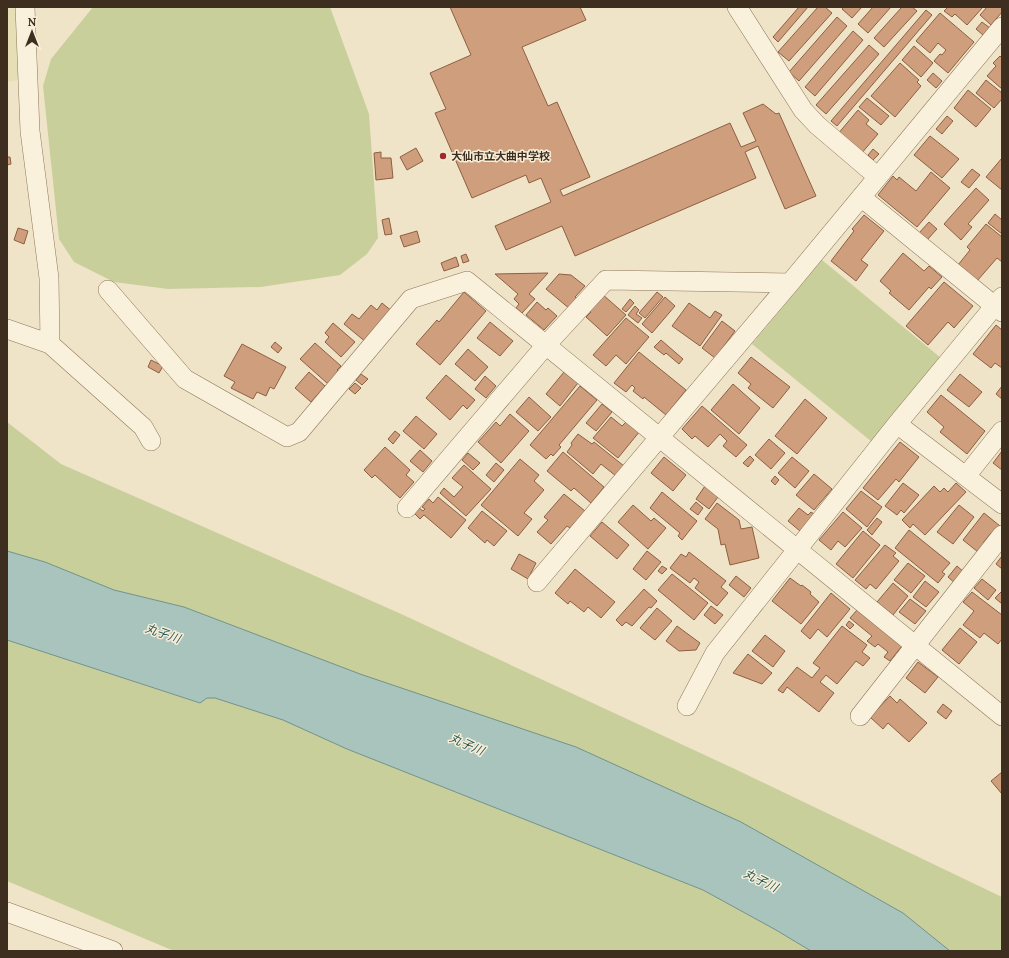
<svg xmlns="http://www.w3.org/2000/svg" width="1009" height="958" viewBox="0 0 1009 958" font-family="Lora,'Noto Sans JP',serif">
	<rect width="100%" height="100%" fill="#f0e4c8"/>
	<!-- farmland -->
	<path fill="#e6deb5" d="M16,8L20,80L7,82V9Z"/>
	<!-- green -->
	<path fill="#c9cf9b" d="M93,7H330L369,114L378,238L367,254L340,275L261,287L168,289L114,282L74,262L59,239L43,86L51,59Z
		M822,260L941,358L872,442L752,344Z
		M7,422L61,464L399,613L737,770L1002,897V951H950L903,913L741,822L360,674L184,607L114,590L45,562L7,551Z
		M7,640L199,703L207,698H215L283,720L347,749L703,890L776,930L811,951H174L7,881Z"/>
	<!-- water -->
	<path fill="#a9c4bc" stroke="#6f938a" d="M7,551L45,562L114,590L184,607L360,674L576,747L741,822L903,913L950,951H811L776,930L703,890L347,749L283,720L215,698H207L200,703L7,640Z"/>
	<!-- building -->
	<path fill="#cf9f7d" stroke="#8d5f41" d="M450,7H580L586,20L522,47L548,106L557,102L590,177L560,190L563,196L730,123L741,147L756,141L743,113L763,104L776,114L779,113L816,196L785,209L758,146L745,152L756,178L575,256L562,226L506,250L495,226L551,202L541,178L529,183L526,175L472,198L435,113L446,109L430,73L471,55Z
		M799,7H808L778,42L773,37Z
		M818,7H825L832,13L789,61L778,52Z
		M844,7H862L852,18L842,9Z
		M873,7H891L868,33L858,24Z
		M902,7H912L917,11L884,47L874,38Z
		M948,7H983L967,25L955,14L952,17L944,11Z
		M987,7H1002V12L991,25L980,15Z
		M926,10L932,15L837,126L831,121Z
		M940,13L974,42L948,73L934,61L940,54L942,55L946,50L938,43L930,53L916,41Z
		M837,17L847,26L799,81L789,72Z
		M982,22L990,28L983,35L976,29Z
		M853,31L863,40L815,96L805,87Z
		M869,45L879,54L826,114L816,105Z
		M914,46L933,63L921,77L902,60Z
		M1000,56L1002,58V89L987,76L996,66L993,63Z
		M900,63L919,80L917,82L921,86L895,117L871,96Z
		M933,73L942,81L936,88L927,80Z
		M986,80L1002,93V99L994,108L976,93Z
		M968,90L991,109L976,127L954,108Z
		M867,98L889,116L881,125L859,107Z
		M858,110L869,120L866,124L878,134L861,154L837,135Z
		M947,116L953,121L942,134L936,129Z
		M930,136L959,159L942,178L914,155Z
		M416,148L423,161L407,170L400,157Z
		M873,149L879,154L873,160L868,155Z
		M381,152V158H391L393,178L376,180L374,153Z
		M7,157H10L11,164L7,165Z
		M1002,158V190L986,177Z
		M972,169L980,175L969,188L961,182Z
		M931,172L950,188L917,227L878,195L893,176L897,180L899,177L916,191Z
		M976,188L989,200L968,224L972,227L961,240L944,224Z
		M995,214L1002,220V234L988,223Z
		M864,215L884,231L861,260L868,265L856,281L831,261L854,231L852,229Z
		M389,218L392,234L385,235L382,220Z
		M929,222L937,229L927,240L919,233Z
		M986,224L1002,237V262L997,258L977,281L958,265L970,250L967,247Z
		M18,228L28,231L24,244L14,240Z
		M417,231L420,242L404,247L400,236Z
		M903,253L924,271L929,266L942,277L931,289L929,287L909,310L889,293L891,291L880,281Z
		M466,254L469,261L463,263L461,256Z
		M456,257L459,266L444,271L441,263Z
		M548,273L529,294L535,299L522,313L516,308L519,304L514,299L518,294L495,274Z
		M559,274L571,275L585,286L575,297L578,299L570,309L546,289Z
		M944,282L973,306L954,328L948,322L928,345L906,326Z
		M464,292L486,311L440,365L416,344L437,320L439,322Z
		M657,292L663,297L645,318L639,313Z
		M602,294L626,315L607,336L586,317L591,312L588,310Z
		M665,297L675,306L652,333L642,324Z
		M630,299L634,303L626,312L622,309Z
		M537,302L546,310L548,308L557,316L544,330L526,315Z
		M382,303L393,312L367,343L344,324L352,314L359,319L371,305L377,310Z
		M689,303L710,318L715,311L722,315L700,346L672,326Z
		M635,306L639,310L636,314L642,318L638,323L628,315Z
		M626,318L649,337L626,364L616,355L606,366L593,355Z
		M722,321L735,331L715,358L702,348Z
		M490,322L513,341L500,356L477,338Z
		M333,323L355,342L341,357L325,342L329,337L325,333Z
		M996,325L1002,330V368L995,363L991,368L973,354Z
		M661,340L683,359L679,364L666,353L664,355L654,347Z
		M275,342L282,348L278,353L271,347Z
		M315,343L341,366L337,370L341,374L328,384L300,359Z
		M242,344L286,367L274,389L270,387L266,396L257,392L253,399L231,388L235,382L224,376Z
		M468,349L488,367L475,381L455,364Z
		M639,352L686,390L666,415L644,397L643,399L633,391L635,388L632,385L626,392L614,383Z
		M751,357L790,387L773,408L748,388L751,384L738,373Z
		M151,360L163,366L159,373L148,367Z
		M309,372L325,386L311,402L295,388Z
		M564,372L578,383L560,406L546,394Z
		M361,374L368,379L362,385L356,380Z
		M960,374L982,392L969,407L947,390Z
		M446,375L475,400L467,409L463,405L450,420L426,398Z
		M485,376L496,386L486,398L475,389Z
		M355,383L361,388L355,394L349,389Z
		M733,384L760,408L739,434L711,410Z
		M580,386L597,400L559,445L561,447L553,456L551,454L546,459L530,445Z
		M1002,386V399L996,394Z
		M941,395L985,431L967,454L940,432L944,427L927,412Z
		M529,397L551,417L538,431L516,412Z
		M805,399L827,418L797,454L775,436Z
		M602,404L612,412L596,431L586,423Z
		M702,406L747,445L736,457L723,446L727,441L720,434L708,447L695,436L692,439L682,429Z
		M510,414L529,431L501,463L478,442L496,422L500,426Z
		M416,416L437,434L424,449L403,431Z
		M611,417L622,426L626,422L629,425L631,424L640,431L618,458L593,438Z
		M395,431L400,435L393,444L388,439Z
		M578,434L592,444L594,442L624,466L616,476L601,464L593,474L567,452L572,445L571,443Z
		M769,439L785,453L771,469L755,455Z
		M900,442L919,457L899,482L896,479L878,500L863,488Z
		M385,447L410,470L406,475L414,482L400,498L375,475L372,478L364,470Z
		M420,450L432,461L423,472L410,461Z
		M1002,451V470L993,463Z
		M563,452L604,487L591,503L574,488L571,491L547,471Z
		M468,453L480,463L473,470L462,460Z
		M750,456L754,460L748,467L743,463Z
		M664,457L686,475L673,491L651,473Z
		M792,457L809,471L795,488L778,473Z
		M520,459L539,475L534,481L544,490L524,513L532,519L518,536L481,505Z
		M496,463L504,470L494,482L486,475Z
		M464,465L491,489L466,516L440,493L444,488L454,497L463,487L452,478Z
		M814,474L832,489L814,510L796,495Z
		M775,476L779,480L775,485L771,481Z
		M903,483L919,495L904,513L901,510L897,515L885,506Z
		M956,483L966,492L925,535L913,524L910,528L902,520L934,486L940,492L944,488L948,492Z
		M705,486L718,497L709,509L696,499Z
		M861,491L882,507L867,527L846,509Z
		M662,492L697,521L682,540L678,536L680,533L650,508Z
		M564,494L585,511L570,528L567,526L551,544L537,532L548,520L544,517Z
		M438,497L466,520L451,538L424,515L420,519L414,513L419,508L423,511L425,509L422,507L429,499L433,503Z
		M696,502L703,508L698,515L690,509Z
		M717,503L739,520L741,529L752,527L759,558L730,565L725,544L721,545L718,529L705,519Z
		M633,505L651,521L654,518L666,528L648,549L618,522Z
		M959,505L974,517L953,544L937,532Z
		M799,508L808,515L811,512L814,514L800,531L788,521Z
		M482,511L507,531L494,546L487,540L485,543L468,528Z
		M843,512L862,528L845,547L838,541L831,550L819,540Z
		M984,513L1000,526L993,535L991,533L983,543L984,544L978,552L963,540Z
		M877,518L882,522L872,535L867,530Z
		M602,522L629,545L617,559L590,536Z
		M909,530L950,563L942,572L945,574L938,583L895,548Z
		M863,531L880,545L853,578L836,564Z
		M885,545L896,553L893,556L899,561L876,589L870,584L866,589L855,580Z
		M647,551L661,562L646,580L633,569Z
		M689,552L726,581L721,587L728,593L717,606L695,588L699,582L694,578L690,583L670,568L681,554L686,557Z
		M519,554L536,563L528,579L511,569Z
		M1002,556V569L996,564Z
		M908,563L925,576L911,593L894,580Z
		M662,566L667,569L662,574L658,571Z
		M957,566L965,573L956,584L948,577Z
		M575,569L615,602L601,618L588,607L584,612L570,601L568,604L555,593Z
		M672,574L708,603L694,620L658,590Z
		M736,576L751,588L744,597L729,585Z
		M790,578L801,586L802,585L811,592L810,594L819,602L801,624L772,601Z
		M982,579L996,590L988,600L974,588Z
		M925,581L939,592L926,607L913,597Z
		M893,583L908,596L893,615L877,602Z
		M644,589L657,601L651,608L649,607L632,626L626,622L622,626L616,620Z
		M1002,591V604L995,598Z
		M972,592L1002,615V639L998,644L984,633L980,638L963,625L974,611L963,602Z
		M831,593L850,609L827,637L818,629L810,639L801,631Z
		M910,599L926,611L915,624L899,612Z
		M711,606L723,615L715,624L704,615Z
		M657,608L672,621L655,640L640,628Z
		M858,609L902,646L890,661L884,657L888,652L878,644L875,647L867,641L872,636L850,618Z
		M849,621L854,625L850,629L846,625Z
		M677,626L700,643L696,650L679,651L666,641Z
		M842,626L867,645L862,652L870,658L863,666L856,661L837,684L826,675L820,682L834,693L819,712L787,687L783,693L778,690L797,667L812,678L820,668L813,663Z
		M960,628L977,642L959,664L942,650Z
		M765,635L785,651L773,667L752,651Z
		M748,654L772,673L762,684L733,673Z
		M918,662L938,677L925,693L906,678Z
		M890,696L897,703L900,699L927,723L909,742L888,723L883,729L870,717Z
		M943,704L952,711L946,719L937,712Z
		M1002,772V794L991,781Z"/>
	<g fill="none" stroke-linecap="round" stroke-linejoin="round">
		<defs>
			<path id="minor" d="M25,7L30,131L49,278L50,344L143,427L151,441
				M737,7L803,110L817,125L878,177
				M861,197L1002,312
				M108,290L185,379L287,437L299,432L411,299L467,281L1002,716
				M7,329L50,344
				M897,424L1002,504
				M966,476L1002,431
				M407,508L546,345L606,280L790,283
				M537,582L790,283L1002,27
				M687,706L715,653L897,424L1002,297
				M860,716L1002,535
				M7,912L113,951"/>
		</defs>
		<!-- minor casing -->
		<use href="#minor" stroke="#8d765c" stroke-width="20"/>
		<!-- minor -->
		<use href="#minor" stroke="#faf1dc" stroke-width="19"/>
	</g>
	<!-- markers -->
	<circle fill="#9e2a2b" stroke="#f7eed8" stroke-width="1.5" cx="443" cy="156" r="4"/>
	<g text-anchor="middle" dominant-baseline="central" stroke-width="3" stroke-linejoin="round" paint-order="stroke">
		<!-- poi labels -->
		<g font-size="11" font-weight="bold" fill="#3d2e20" stroke="#f7eed8" text-anchor="start">
			<text x="451" y="156">大仙市立大曲中学校</text>
		</g>
		<!-- water labels -->
		<g font-size="12" font-style="italic" fill="#2f5d5a" stroke="#f7eed8">
			<text transform="translate(163 633) rotate(19)">丸子川</text>
			<text transform="translate(467 744) rotate(24)">丸子川</text>
			<text transform="translate(761 880) rotate(26)">丸子川</text>
		</g>
	</g>
	<!-- border -->
	<rect width="1009" height="958" fill="none" stroke="#3d2e20" stroke-width="16"/>
	<!-- north arrow -->
	<g transform="translate(32 32)" stroke="#f7eed8" stroke-width="3" paint-order="stroke">
	<path d="M0-3L7 15L0 10L-7 15Z" fill="#3d2e20"/>
	<text y="-6" font-size="11" font-weight="bold" text-anchor="middle" fill="#3d2e20">N</text>
	</g>
</svg>
